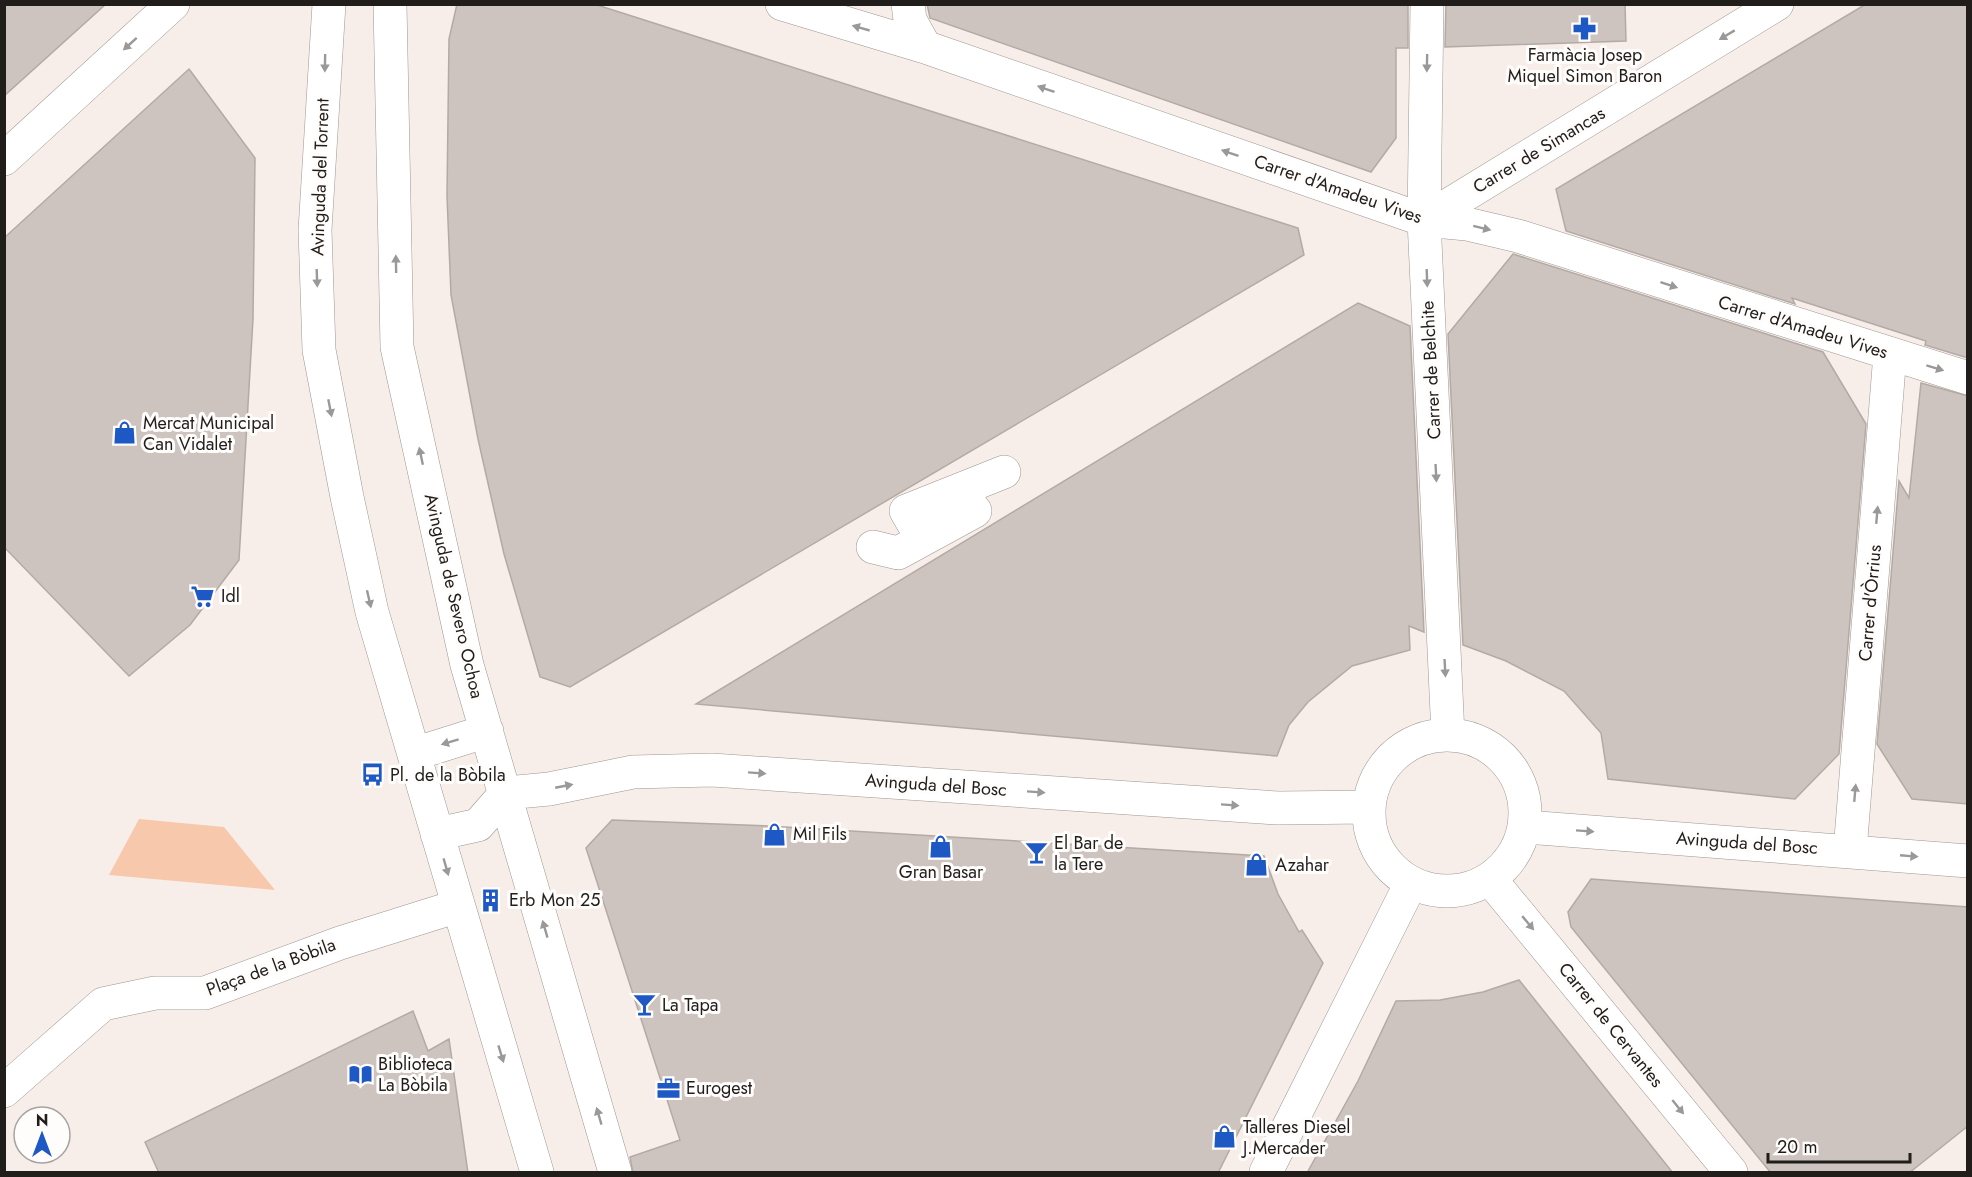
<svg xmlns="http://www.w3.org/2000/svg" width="1972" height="1177" viewBox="0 0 1972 1177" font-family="Jost,sans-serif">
	<rect width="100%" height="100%" fill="#f7eee9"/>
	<!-- green -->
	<path fill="#f8c8ac" d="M139,819L224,827L275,890L109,875Z"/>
	<!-- building -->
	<path fill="#cdc4bf" stroke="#b3aaa5" stroke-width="1.5" d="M4,4H106L4,96Z
		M457,4H594L1298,228L1304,255L570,687L540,677L504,554L478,439L451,295L447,196L449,39Z
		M927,4H1408V48H1396V138L1371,172L930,18Z
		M1446,4H1625L1626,41L1445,47Z
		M1866,4H1968V358L1925,345L1926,341L1792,298L1795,304L1566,231L1556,189Z
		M189,69L255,158L253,319L239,560L190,625L129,676L4,547V238Z
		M1513,254L1823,352L1866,424L1839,754L1795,799L1608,779L1601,733L1564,691L1506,661L1463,645L1448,334Z
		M1358,303L1410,326L1424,632L1409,626L1410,650L1352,666L1308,702L1289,725L1277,756L696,704Z
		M1921,383L1968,396V804L1912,799L1877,744L1899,481L1909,498Z
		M612,820L768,826L1264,856L1278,894L1299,932L1302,930L1323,963L1218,1173H633L630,1157L680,1140L586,848Z
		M1591,879L1968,907V1126L1909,1173H1771L1571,927L1568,912Z
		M1519,980L1673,1173H1307L1358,1081L1396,1001L1440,1000L1483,992Z
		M413,1011L428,1051L449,1039L468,1173H159L145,1142Z"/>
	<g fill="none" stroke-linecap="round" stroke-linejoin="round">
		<defs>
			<path id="pedestrian" d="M873,547L898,553L975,511L968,502L913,523L906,511L1004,472
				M4,1091L103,1004L155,993H205L340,943L458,906"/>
			<path id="minor" d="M329,4L315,230L319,350L347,497L372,612L537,1172
				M390,4L397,347L467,665L615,1172
				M782,4L925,47L1424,220L1467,224L1518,236L1968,378
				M908,4L910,20L925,47
				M1427,4L1424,220L1448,735
				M4,159L173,4
				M1424,220L1777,4
				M1369 813a78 78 0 1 1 156 0a78 78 0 1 1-156 0Z
				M414,754L487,731
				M1526,827L1968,861
				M437,834L478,825L506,793L549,789L633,772L712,770L1278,808L1369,807
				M1850,851L1890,354
				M1490,879L1731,1172
				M1266,1172L1411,883"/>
		</defs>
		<!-- pedestrian casing -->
		<use href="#pedestrian" stroke="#9e9691" stroke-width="34"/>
		<!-- minor casing -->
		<use href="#minor" stroke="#9e9691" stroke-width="34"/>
		<!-- pedestrian -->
		<use href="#pedestrian" stroke="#fff" stroke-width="33"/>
		<!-- minor -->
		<use href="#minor" stroke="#fff" stroke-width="33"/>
	</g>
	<!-- one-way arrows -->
	<defs><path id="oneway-solid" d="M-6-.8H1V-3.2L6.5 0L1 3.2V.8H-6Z" transform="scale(1.5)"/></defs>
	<g fill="#9b9998">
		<use href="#oneway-solid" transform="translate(861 28) rotate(-164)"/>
		<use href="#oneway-solid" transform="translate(1727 35) rotate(149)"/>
		<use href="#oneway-solid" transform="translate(130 44) rotate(138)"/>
		<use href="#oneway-solid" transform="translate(325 63) rotate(91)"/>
		<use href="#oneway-solid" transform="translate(1427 63) rotate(91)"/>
		<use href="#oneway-solid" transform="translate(1046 89) rotate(-161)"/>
		<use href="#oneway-solid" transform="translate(1230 153) rotate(-161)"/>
		<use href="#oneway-solid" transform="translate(1482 228) rotate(14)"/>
		<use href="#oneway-solid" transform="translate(396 264) rotate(-91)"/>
		<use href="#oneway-solid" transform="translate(317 278) rotate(88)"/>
		<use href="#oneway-solid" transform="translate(1427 278) rotate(88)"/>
		<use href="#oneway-solid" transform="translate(1669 285) rotate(18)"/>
		<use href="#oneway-solid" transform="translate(1935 368) rotate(17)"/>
		<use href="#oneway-solid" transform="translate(330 408) rotate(79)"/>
		<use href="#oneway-solid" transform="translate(421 456) rotate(-102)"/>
		<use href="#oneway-solid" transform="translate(1436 473) rotate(87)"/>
		<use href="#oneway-solid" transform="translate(1877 515) rotate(-85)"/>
		<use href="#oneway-solid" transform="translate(369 599) rotate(77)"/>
		<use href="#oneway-solid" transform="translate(1445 668) rotate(87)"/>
		<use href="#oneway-solid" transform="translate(450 742) rotate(163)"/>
		<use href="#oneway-solid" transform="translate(757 773) rotate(4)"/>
		<use href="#oneway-solid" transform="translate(564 786) rotate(-11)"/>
		<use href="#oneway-solid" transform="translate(1036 792) rotate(4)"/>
		<use href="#oneway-solid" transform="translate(1855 793) rotate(-85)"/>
		<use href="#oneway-solid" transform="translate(1230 805) rotate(4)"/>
		<use href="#oneway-solid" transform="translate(1585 831) rotate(4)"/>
		<use href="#oneway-solid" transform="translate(1909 856) rotate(5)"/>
		<use href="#oneway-solid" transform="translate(446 867) rotate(74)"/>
		<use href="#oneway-solid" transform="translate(1528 923) rotate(50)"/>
		<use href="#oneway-solid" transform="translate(545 929) rotate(-106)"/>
		<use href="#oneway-solid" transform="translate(501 1054) rotate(73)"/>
		<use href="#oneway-solid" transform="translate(1678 1107) rotate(51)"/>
		<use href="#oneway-solid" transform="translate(599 1116) rotate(-106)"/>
	</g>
	<!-- icons -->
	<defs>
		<symbol id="pharmacy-bare" viewBox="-9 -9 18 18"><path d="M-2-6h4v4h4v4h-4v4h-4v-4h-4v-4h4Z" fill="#1d58c5" stroke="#fffdfc" stroke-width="2.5" paint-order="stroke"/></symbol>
		<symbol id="shop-bare" viewBox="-9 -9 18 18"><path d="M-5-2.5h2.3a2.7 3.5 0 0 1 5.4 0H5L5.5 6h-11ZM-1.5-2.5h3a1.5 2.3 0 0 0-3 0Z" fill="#1d58c5" stroke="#fffdfc" stroke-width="2.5" paint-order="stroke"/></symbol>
		<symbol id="supermarket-bare" viewBox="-9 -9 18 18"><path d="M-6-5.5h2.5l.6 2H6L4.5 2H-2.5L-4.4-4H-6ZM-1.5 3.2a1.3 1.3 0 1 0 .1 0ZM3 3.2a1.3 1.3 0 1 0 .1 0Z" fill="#1d58c5" stroke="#fffdfc" stroke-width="2.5" paint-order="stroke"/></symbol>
		<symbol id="bus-bare" viewBox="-9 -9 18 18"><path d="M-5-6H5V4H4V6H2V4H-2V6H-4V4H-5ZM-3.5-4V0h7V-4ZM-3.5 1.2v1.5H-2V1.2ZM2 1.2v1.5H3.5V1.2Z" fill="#1d58c5" stroke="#fffdfc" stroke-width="2.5" paint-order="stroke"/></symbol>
		<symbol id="bar-bare" viewBox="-9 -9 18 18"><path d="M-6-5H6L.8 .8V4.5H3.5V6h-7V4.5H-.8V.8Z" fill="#1d58c5" stroke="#fffdfc" stroke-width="2.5" paint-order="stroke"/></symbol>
		<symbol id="building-bare" viewBox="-9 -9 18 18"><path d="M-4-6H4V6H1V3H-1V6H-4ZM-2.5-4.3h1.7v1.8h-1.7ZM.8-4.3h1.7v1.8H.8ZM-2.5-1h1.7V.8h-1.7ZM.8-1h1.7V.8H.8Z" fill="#1d58c5" stroke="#fffdfc" stroke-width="2.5" paint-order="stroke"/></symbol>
		<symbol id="library-bare" viewBox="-9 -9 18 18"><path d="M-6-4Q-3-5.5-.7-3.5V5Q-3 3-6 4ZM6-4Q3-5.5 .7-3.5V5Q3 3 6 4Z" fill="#1d58c5" stroke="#fffdfc" stroke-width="2.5" paint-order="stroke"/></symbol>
		<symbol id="office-bare" viewBox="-9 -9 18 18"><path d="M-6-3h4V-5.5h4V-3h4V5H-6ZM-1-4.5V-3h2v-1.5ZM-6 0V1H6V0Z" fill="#1d58c5" stroke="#fffdfc" stroke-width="2.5" paint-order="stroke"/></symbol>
	</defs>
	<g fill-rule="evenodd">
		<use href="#pharmacy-bare" x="1568" y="12" width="33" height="33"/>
		<use href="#shop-bare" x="108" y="416" width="33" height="33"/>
		<use href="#supermarket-bare" x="186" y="580" width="33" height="33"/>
		<use href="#bus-bare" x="356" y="758" width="33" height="33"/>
		<use href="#shop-bare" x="758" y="818" width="33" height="33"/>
		<use href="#shop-bare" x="924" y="830" width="33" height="33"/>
		<use href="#bar-bare" x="1020" y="836" width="33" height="33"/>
		<use href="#shop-bare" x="1240" y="848" width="33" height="33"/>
		<use href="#building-bare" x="474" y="884" width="33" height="33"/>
		<use href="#bar-bare" x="628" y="988" width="33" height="33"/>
		<use href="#library-bare" x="344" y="1058" width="33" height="33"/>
		<use href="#office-bare" x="652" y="1072" width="33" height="33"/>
		<use href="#shop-bare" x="1208" y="1120" width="33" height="33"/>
	</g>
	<g text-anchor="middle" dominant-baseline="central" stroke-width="6" stroke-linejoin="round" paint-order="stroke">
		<!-- poi labels -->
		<g font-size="18" fill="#201d1b" stroke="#fffdfc" text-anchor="start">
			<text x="1585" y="55" text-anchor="middle">Farmàcia Josep<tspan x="1585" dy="21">Miquel Simon Baron</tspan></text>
			<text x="143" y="423">Mercat Municipal<tspan x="143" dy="21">Can Vidalet</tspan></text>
			<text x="221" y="596">Idl</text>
			<text x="390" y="775">Pl. de la Bòbila</text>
			<text x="793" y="834">Mil Fils</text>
			<text x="1054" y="843">El Bar de<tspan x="1054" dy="21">la Tere</tspan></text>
			<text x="1275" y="865">Azahar</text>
			<text x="941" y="872" text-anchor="middle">Gran Basar</text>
			<text x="509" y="900">Erb Mon 25</text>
			<text x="662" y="1005">La Tapa</text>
			<text x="378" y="1064">Biblioteca<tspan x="378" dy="21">La Bòbila</tspan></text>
			<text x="686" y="1088">Eurogest</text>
			<text x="1243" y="1127">Talleres Diesel<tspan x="1243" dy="21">J.Mercader</tspan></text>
		</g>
		<!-- street labels -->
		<g font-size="18" fill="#201d1b" stroke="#fffdfc">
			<text transform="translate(1539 150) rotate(-31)">Carrer de Simancas</text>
			<text transform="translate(320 177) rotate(-88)">Avinguda del Torrent</text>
			<text transform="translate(1338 189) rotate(19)">Carrer d'Amadeu Vives</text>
			<text transform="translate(1803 327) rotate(17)">Carrer d'Amadeu Vives</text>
			<text transform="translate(1431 370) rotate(-93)">Carrer de Belchite</text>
			<text transform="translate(454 596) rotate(77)">Avinguda de Severo Ochoa</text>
			<text transform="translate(1870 603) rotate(-85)">Carrer d'Òrrius</text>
			<text transform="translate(936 785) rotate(4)">Avinguda del Bosc</text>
			<text transform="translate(1747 843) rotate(4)">Avinguda del Bosc</text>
			<text transform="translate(271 967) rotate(-20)">Plaça de la Bòbila</text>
			<text transform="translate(1611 1025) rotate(51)">Carrer de Cervantes</text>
		</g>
	</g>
	<!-- border -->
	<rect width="1972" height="1177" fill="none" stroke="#201d1b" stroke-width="12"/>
	<!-- north arrow -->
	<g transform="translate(42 1135)"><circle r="28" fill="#fffdfc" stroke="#a6a3a2" stroke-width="1.5"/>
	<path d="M0-4.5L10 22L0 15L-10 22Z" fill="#1d58c5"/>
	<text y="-9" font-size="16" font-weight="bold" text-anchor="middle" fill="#201d1b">N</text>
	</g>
	<!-- scale -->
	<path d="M1768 1153v9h142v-9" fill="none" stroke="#201d1b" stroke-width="3"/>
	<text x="1777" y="1153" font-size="18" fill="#201d1b" stroke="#fffdfc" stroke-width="4.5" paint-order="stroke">20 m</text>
</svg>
